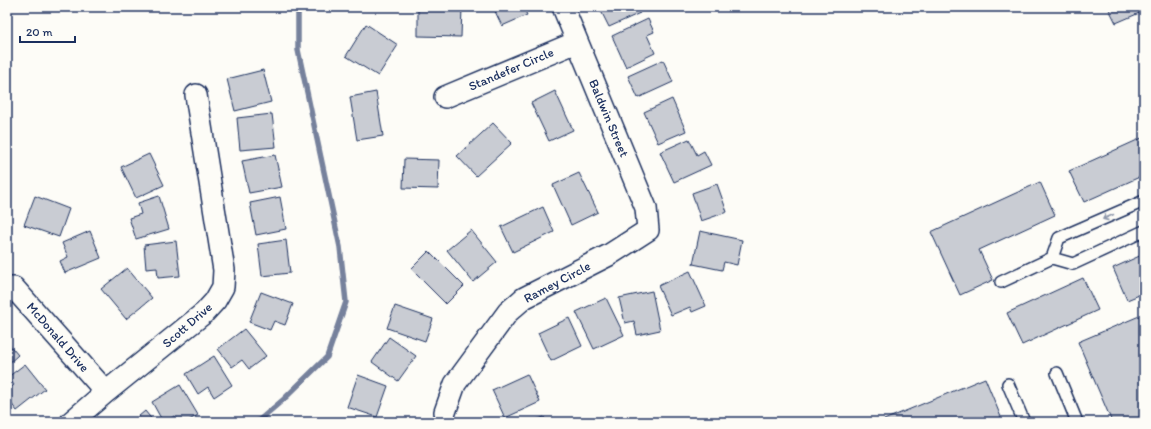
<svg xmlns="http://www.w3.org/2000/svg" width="1151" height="429" viewBox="0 0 1151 429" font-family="Itim,sans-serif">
	<rect width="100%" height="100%" fill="#fdfcf7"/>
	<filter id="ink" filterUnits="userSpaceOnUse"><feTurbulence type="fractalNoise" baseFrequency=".025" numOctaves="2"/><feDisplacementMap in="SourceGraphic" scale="8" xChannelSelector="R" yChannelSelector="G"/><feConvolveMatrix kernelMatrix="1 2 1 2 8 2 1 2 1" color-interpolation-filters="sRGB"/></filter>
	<g filter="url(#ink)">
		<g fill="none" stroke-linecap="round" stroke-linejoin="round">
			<!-- stream -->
			<path stroke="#76819c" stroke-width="5.5" d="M257,422L284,399L327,357L346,302L340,247L298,50V7"/>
		</g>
		<!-- building -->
		<path fill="#c9ccd3" stroke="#1b2f5e" d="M418,7H462L461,37L418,36Z
			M493,7H523L527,15L502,26Z
			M599,7H637L640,13L609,27Z
			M1108,7H1144V11L1116,23Z
			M648,19L654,32L647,35L655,53L626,67L612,36Z
			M366,24L398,45L378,76L346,56Z
			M663,60L673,82L638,98L628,76Z
			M263,70L271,102L235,111L227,79Z
			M555,91L573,130L549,141L531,103Z
			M376,92L383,136L357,140L350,97Z
			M672,99L686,131L658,143L644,112Z
			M272,114L276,147L240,150L237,118Z
			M493,123L512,143L476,176L457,156Z
			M1144,137V175L1084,202L1069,171Z
			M689,139L697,155L704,151L711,165L674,182L660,152Z
			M149,154L164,185L136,198L121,167Z
			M275,155L282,187L249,193L242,161Z
			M404,159L439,160L438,189L403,188Z
			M579,173L598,212L571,225L553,185Z
			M1040,182L1055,215L979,250L993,280L960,295L931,232Z
			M717,184L727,212L701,221L692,193Z
			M35,196L69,209L59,237L24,225Z
			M159,196L169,229L136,239L129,218L141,214L138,203Z
			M280,197L286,229L256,235L250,203Z
			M543,207L554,232L513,252L501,227Z
			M471,230L497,262L473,282L447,250Z
			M90,231L101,258L65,273L60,261L68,257L62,243Z
			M700,231L742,240L737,265L724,262L722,270L693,264Z
			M286,240L290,273L262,276L258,244Z
			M176,241L180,276L158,278L157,268L146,269L144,245Z
			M429,251L464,286L446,304L411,269Z
			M1144,254V293L1127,300L1113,268Z
			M127,268L152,298L126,319L101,289Z
			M690,271L706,306L692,312L690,307L671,315L658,286Z
			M1083,278L1098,310L1022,345L1007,313Z
			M652,291L660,330L637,335L634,321L625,323L619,298Z
			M261,292L293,304L285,325L274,321L270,330L249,322Z
			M606,298L624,335L594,349L576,312Z
			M395,306L433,319L425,341L387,328Z
			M1144,314V422H1112L1078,342Z
			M569,318L582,346L551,361L538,333Z
			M244,329L266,356L249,369L242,360L232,367L218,349Z
			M389,337L416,356L398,381L372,362Z
			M7,342L18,355L7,365Z
			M214,356L232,385L214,397L208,387L198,394L186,374Z
			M25,364L45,389L17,411L7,398V391L14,385L8,377Z
			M527,374L540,402L505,418L492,390Z
			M358,375L388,386L377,417L347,407Z
			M985,378L1003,422H879Z
			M180,385L198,415L186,422H178L175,416L163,422L152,402Z
			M145,411L154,422H132Z
			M544,417L546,422H530Z"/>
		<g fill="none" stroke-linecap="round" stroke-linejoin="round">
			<defs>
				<path id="lane" d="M1144,201L1059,238L1052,258L1073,264L1144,231
					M1001,282L1052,258
					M1057,373L1077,422
					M1008,384L1024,422"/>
				<path id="street" d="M445,97L577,42
					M7,288H14L106,392
					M445,412L455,384L508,312L524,298L609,255L648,230L646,208L563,7
					M71,422L106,392L204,313L215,301L223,287L224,270L196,95"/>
			</defs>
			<!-- lane casing -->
			<use href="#lane" stroke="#1b2f5e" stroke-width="14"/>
			<!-- street casing -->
			<use href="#street" stroke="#1b2f5e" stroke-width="24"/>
			<!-- lane -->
			<use href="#lane" stroke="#fdfcf7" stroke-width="11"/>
			<!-- street -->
			<use href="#street" stroke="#fdfcf7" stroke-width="21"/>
		</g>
		<!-- one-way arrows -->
		<defs><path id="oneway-shaft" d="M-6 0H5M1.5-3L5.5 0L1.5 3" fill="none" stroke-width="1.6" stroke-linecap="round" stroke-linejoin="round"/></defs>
		<use stroke="#8c96aa" href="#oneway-shaft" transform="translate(1108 217) rotate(156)"/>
	</g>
	<g text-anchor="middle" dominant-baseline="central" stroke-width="3" stroke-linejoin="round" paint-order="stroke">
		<!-- street labels -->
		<g font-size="13" fill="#1b2f5e" stroke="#fdfcf7">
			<text transform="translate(511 69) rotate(-23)">Standefer Circle</text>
			<text transform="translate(609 118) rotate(67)">Baldwin Street</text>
			<text transform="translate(557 282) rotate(-28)">Ramey Circle</text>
			<text transform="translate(187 325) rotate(-41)">Scott Drive</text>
			<text transform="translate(58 337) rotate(49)">McDonald Drive</text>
		</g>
	</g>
	<!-- margin -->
	<rect width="1151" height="429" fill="none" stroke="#fdfcf7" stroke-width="24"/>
	<rect x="12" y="12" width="1127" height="405" fill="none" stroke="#1b2f5e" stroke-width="1.5" filter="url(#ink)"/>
	<!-- scale -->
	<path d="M20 36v6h55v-6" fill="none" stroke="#1b2f5e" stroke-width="2"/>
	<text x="26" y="36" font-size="12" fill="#1b2f5e" stroke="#fdfcf7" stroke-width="3" paint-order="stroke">20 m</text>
</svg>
